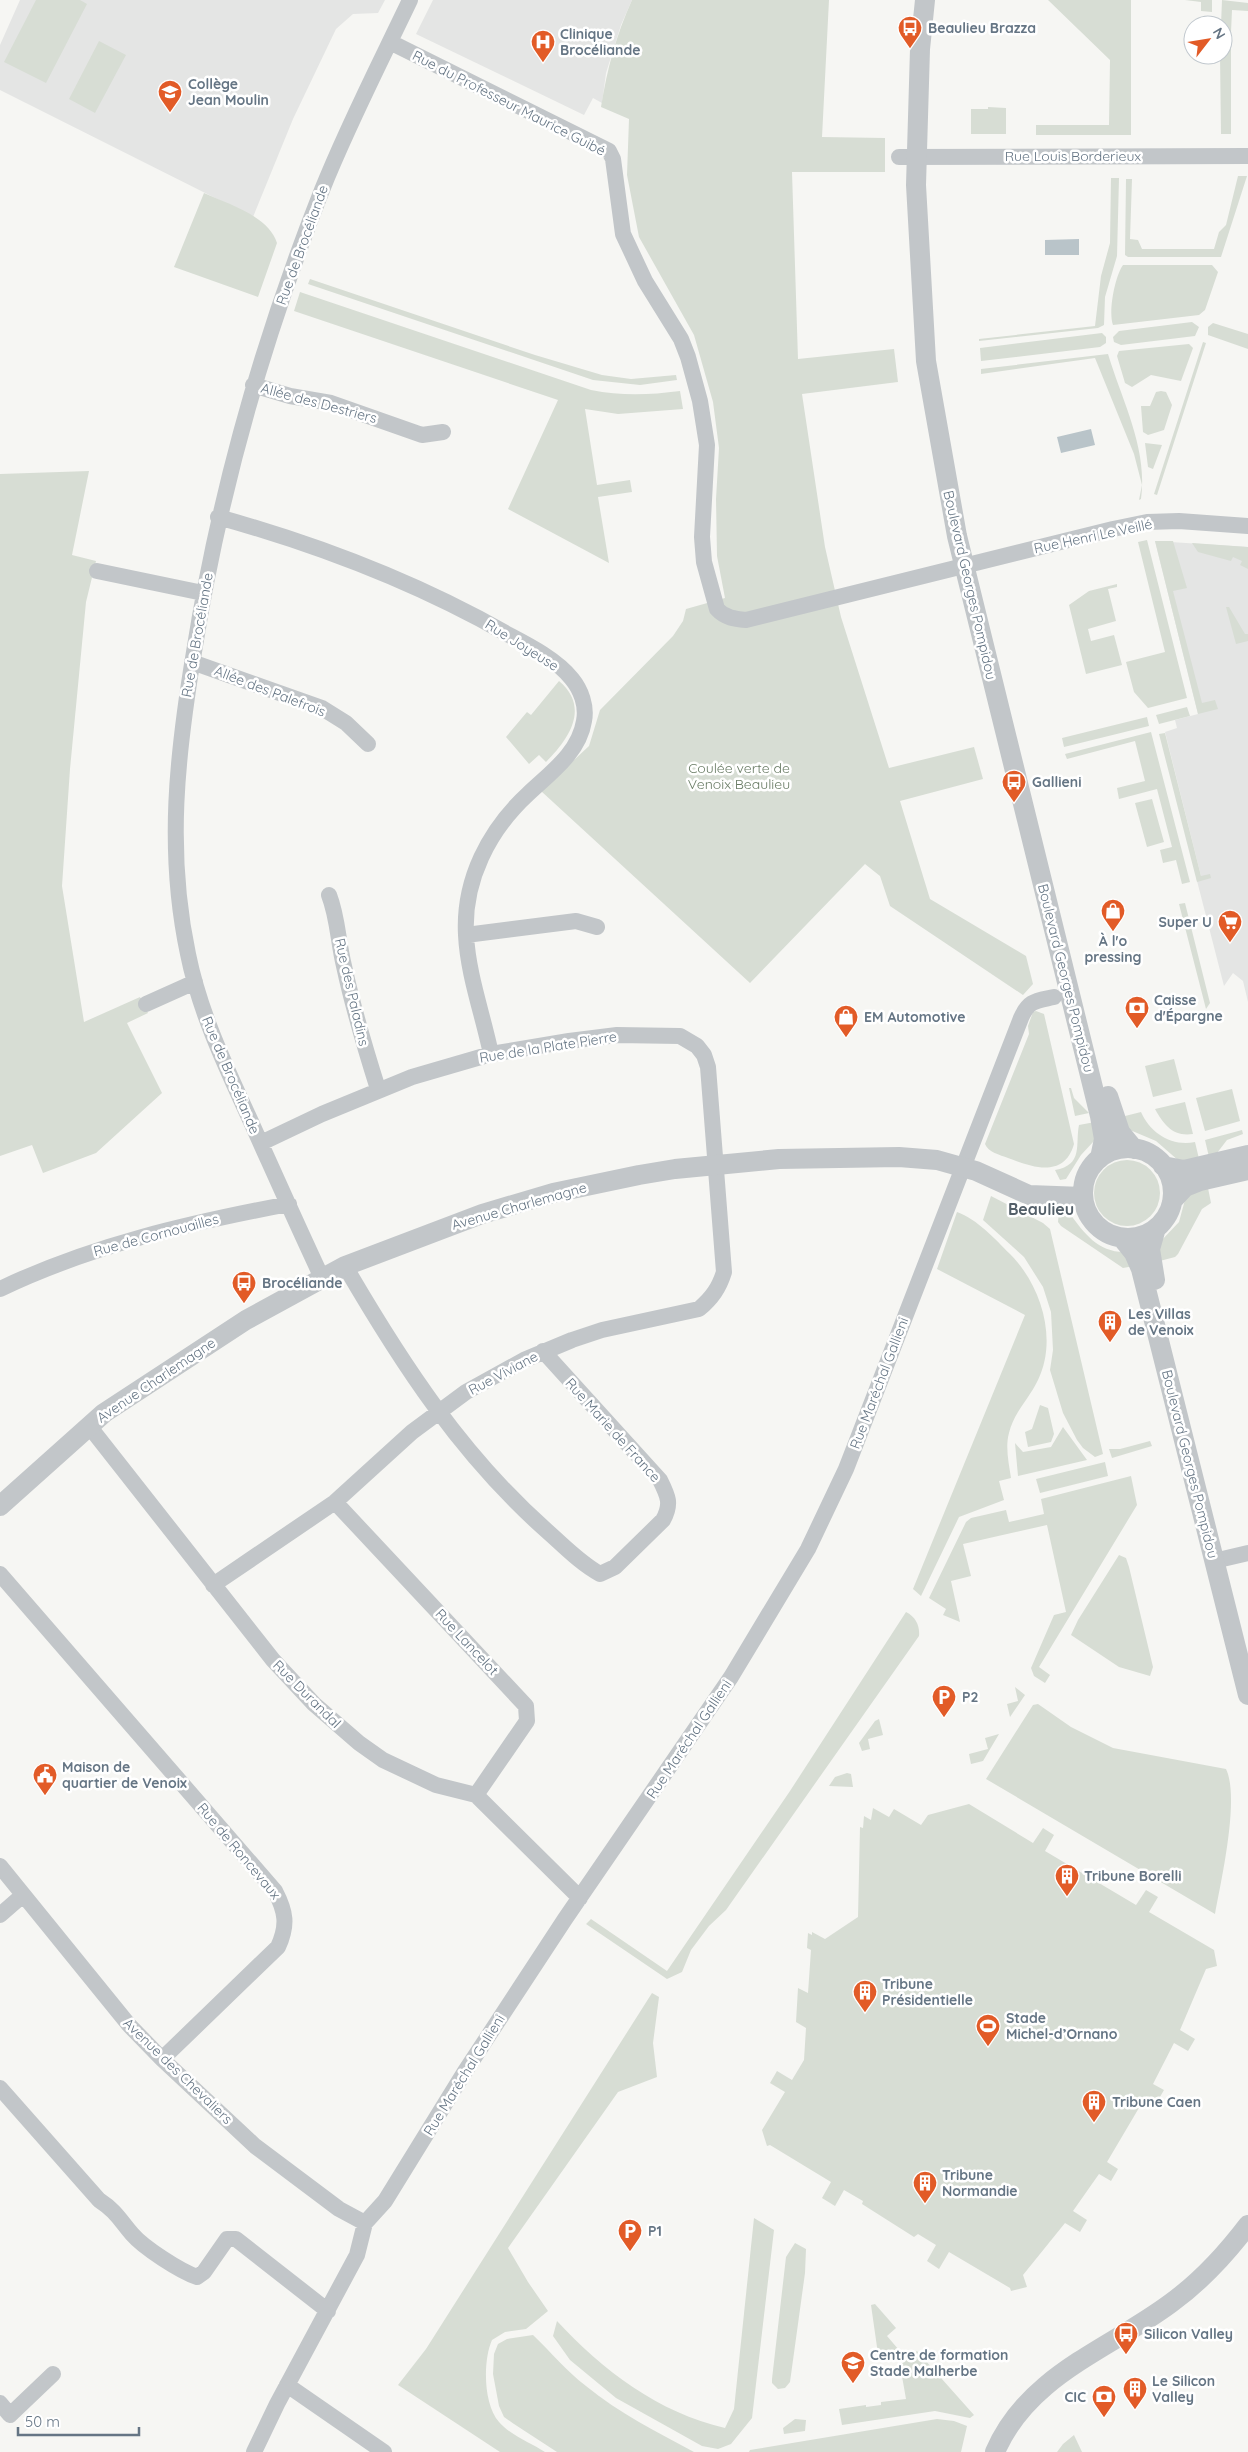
<svg xmlns="http://www.w3.org/2000/svg" width="1248" height="2452" viewBox="0 0 1248 2452" font-family="Quicksand,sans-serif">
	<rect width="100%" height="100%" fill="#f6f6f3"/>
	<!-- built -->
	<path fill="#e4e5e4" d="M20,0H385L378,13L353,14L336,29L293,119L253,217L0,90V45Z
		M433,0H632L621,25L606,73L602,103L593,98L584,115L416,34Z
		M1155,541L1248,547V1002L1243,981L1233,973L1224,986L1196,877L1201,876L1165,732L1177,728L1175,720L1198,714Z"/>
	<!-- green -->
	<path fill="#d7ddd4" d="M36,0H80L87,4L46,83L4,62Z
		M632,0H829L822,137L885,138V172H792L798,359L894,349L898,382L802,394L825,547L841,617L889,768L974,747L983,779L900,801L930,899L1026,956L1033,984L1023,995L890,906L880,876L865,864L750,983L541,791L589,746L600,710L673,636L683,621L686,609L725,598L717,556L716,499L719,448L713,402L694,335L639,237L627,175L629,119L601,107C607,70 616,35 632,0Z
		M1048,0H1131V135H1036V125H1109L1110,60Z
		M1185,0H1212V12L1201,11V2Z
		M1222,0L1248,3V11L1232,10L1231,32H1223V25H1221Z
		M99,41L126,55L95,113L69,99Z
		M1223,41H1231V134H1221L1220,55H1223Z
		M988,107L1006,108V134H971V109H988Z
		M1238,176H1247L1221,257H1128L1125,255L1126,179H1132L1130,239L1138,240L1142,249H1214L1219,232L1226,225Z
		M1111,178H1119L1117,256L1105,297L1104,325L1098,328L979,341V339L1095,326L1101,276L1110,243Z
		M204,193C228,204 269,216 277,243L258,297L174,267Z
		M1123,265H1212L1218,272L1205,310L1199,315L1113,325C1108,312 1115,276 1123,265Z
		M310,279L535,355L602,375L631,379L676,375L677,380L640,385L593,380L308,284Z
		M300,292L591,390C621,396 649,395 680,391L683,409L618,414L585,409L597,485L630,480L632,492L598,497L609,563L508,509L558,400L294,311Z
		M1192,322L1199,327L1195,336L1121,345L1114,342L1113,337L1119,331Z
		M1213,323L1248,334V349L1208,335V327Z
		M1102,333L1106,337V343L1100,347L981,361L980,348Z
		M1203,342L1206,343L1157,495L1154,494Z
		M1189,344L1193,348L1181,381L1151,375L1132,387L1125,383L1117,356L1119,351Z
		M1108,354C1122,401 1148,448 1141,499L1139,500L1142,485L1134,454L1095,358L981,374V369Z
		M1161,391L1166,392L1172,405L1164,430L1148,435L1143,432L1141,406H1150L1156,392Z
		M1145,443L1162,445L1153,469L1148,467Z
		M89,471L72,555L96,561L86,602L70,769L62,886L84,1022L140,997L148,1013L127,1023L162,1093L96,1153L43,1173L32,1145L0,1156V474Z
		M1147,540L1187,698L1148,708L1134,692L1126,662L1165,652L1138,542Z
		M1155,541H1173L1187,588L1173,591L1202,703L1215,700L1218,709L1198,714Z
		M1192,543L1248,547V569L1240,565L1242,561L1233,557L1231,561L1198,552Z
		M1117,584V587L1108,589L1116,621L1088,629L1091,641L1114,635L1122,665L1086,674L1069,605L1089,591Z
		M1226,607H1229L1245,634H1248V641L1236,644Z
		M559,681C591,708 568,740 546,762L539,755L529,764L506,737L527,712L531,715Z
		M1187,707L1190,716L1159,724L1156,715Z
		M1147,717L1149,726L1064,747L1062,738Z
		M1151,732L1190,882L1182,884L1176,860L1163,863L1160,850L1172,847L1157,789L1119,799L1117,788L1145,781L1135,741L1067,759L1065,754Z
		M1165,733L1201,876L1210,874L1211,878L1197,882L1159,734Z
		M1152,799L1164,842L1147,847L1135,803Z
		M1185,903L1210,1003L1206,1009L1179,904Z
		M1036,1011L1044,1014L1074,1144C1064,1179 1032,1167 1008,1158C1000,1155 988,1152 985,1144L1029,1034L1028,1026L1033,1012Z
		M1174,1059L1182,1090L1153,1097L1145,1066Z
		M1069,1088H1071L1074,1098L1089,1113L1075,1116Z
		M1232,1089L1240,1121L1205,1131L1196,1098Z
		M1185,1102L1193,1134C1173,1137 1164,1125 1155,1109Z
		M1141,1112C1150,1133 1172,1147 1195,1142L1200,1163L1179,1161L1156,1141L1130,1130L1121,1117Z
		M1095,1122L1094,1141L1081,1155L1066,1179L1060,1180L1055,1170C1084,1165 1075,1144 1079,1125Z
		M1242,1130L1243,1134L1227,1140L1217,1153L1209,1157L1205,1140Z
		M1094 1193a33 33 0 1 1 66 0a33 33 0 1 1-66 0Z
		M1207,1183L1211,1203L1202,1209L1178,1254L1175,1257L1156,1262L1160,1242L1179,1222L1186,1196Z
		M991,1196L1043,1223L1050,1229L1103,1454L1095,1457L1083,1448L1077,1440L1063,1413L1050,1370L1053,1350L1051,1312L1043,1287L1024,1257L983,1220Z
		M1059,1211L1070,1214C1084,1233 1098,1252 1124,1252L1134,1266L1123,1268L1061,1226L1058,1222Z
		M957,1212C977,1219 995,1239 1010,1254C1041,1285 1058,1339 1038,1380C1029,1399 1014,1412 1009,1433C1005,1447 1009,1464 1011,1478L999,1481L1004,1500L959,1517L921,1596L913,1589L1025,1315L937,1269Z
		M1040,1405L1048,1408L1054,1434L1051,1442L1028,1447L1025,1432L1032,1429Z
		M1063,1427L1087,1460L1018,1476L1015,1443L1023,1452L1051,1447Z
		M1150,1441L1152,1446L1112,1458L1109,1449H1120Z
		M1105,1462L1108,1476L1040,1493L1036,1479Z
		M1131,1476L1137,1505L1039,1667L1050,1675L1045,1683L1034,1676L1031,1668L1054,1615L1066,1612L1047,1525L963,1544L971,1576L951,1581L960,1622L943,1615L946,1609L929,1598L966,1522L971,1518L1006,1510L1009,1522L1044,1514L1041,1499Z
		M1119,1555L1126,1558L1129,1567L1153,1667L1150,1676L1119,1667L1071,1635L1078,1620Z
		M906,1612C916,1617 920,1626 919,1636L726,1910L709,1926L691,1950L682,1972L667,1979L586,1924L591,1919L667,1971L790,1791Z
		M1015,1687L1025,1695L1010,1717L1007,1704L1018,1701Z
		M1038,1704L1071,1727L1113,1748L1226,1769C1240,1798 1221,1881 1215,1914L986,1779L1033,1705Z
		M879,1719L883,1735L868,1739L870,1749L862,1751L859,1743L875,1721Z
		M999,1734L983,1761L971,1764L969,1754L988,1749L985,1738Z
		M847,1773L851,1774L853,1787L829,1786L835,1777Z
		M969,1804L1033,1843L1043,1828L1054,1835L1045,1851L1136,1905L1146,1890L1158,1897L1149,1912L1214,1950L1217,1966L1206,1969L1180,2030L1195,2039L1188,2051L1174,2043L1153,2084L1164,2090L1157,2102L1146,2096L1107,2162L1118,2169L1111,2181L1099,2174L1073,2211L1087,2220L1080,2232L1065,2223L1023,2275L1027,2287L1011,2291L1010,2288L949,2252L939,2269L927,2261L936,2245L918,2234L914,2237L862,2204L863,2201L844,2190L835,2206L822,2198L831,2182L770,2145L767,2146L762,2130L785,2092L770,2083L777,2071L792,2080L804,2060L806,2028L796,2022L798,1988L808,1993L811,1950L807,1948L808,1933L812,1935V1932L825,1939L858,1917L860,1827L863,1828L864,1816L871,1820L873,1808L889,1817L894,1809L921,1825L928,1815Z
		M652,1993L659,1997L653,2043L657,2077L618,2092L508,2248L528,2282L548,2311L526,2329L505,2332L492,2340C483,2360 483,2404 499,2422C510,2435 531,2443 545,2452H500L398,2385L426,2349Z
		M754,2218L774,2230L752,2418L731,2444L718,2449L702,2446L616,2398L570,2360L553,2336L557,2321C602,2370 659,2413 725,2428L734,2409Z
		M795,2243L806,2249L805,2273L790,2382L785,2388L778,2389L772,2383V2379L786,2257Z
		M875,2304L896,2328L887,2336L899,2350L887,2360L879,2361L871,2305Z
		M533,2335C551,2352 566,2371 586,2386C619,2413 657,2432 694,2452H557L514,2424L504,2417L499,2406L493,2374L494,2354L498,2344L507,2339Z
		M917,2351L974,2415L970,2418L935,2411L842,2425L839,2409L866,2405V2407L881,2405V2402L906,2399L900,2365Z
		M795,2419L806,2420L805,2431L784,2434L783,2428Z
		M937,2419L954,2421L967,2426L961,2452H749L750,2450Z
		M1074,2435L1082,2452H1057L1063,2444Z"/>
	<!-- water -->
	<path fill="#b9c4c9" d="M1079,239V255H1045V240Z
		M1091,429L1095,445L1061,453L1057,437Z"/>
	<g fill="none" stroke-linecap="round" stroke-linejoin="round">
		<!-- minor -->
		<path stroke="#c2c6c9" stroke-width="16" d="M390,42L609,151L613,159L623,234L645,281L681,339L688,357L700,401L707,445L702,537L704,562L717,609C725,618 735,619 746,620L1113,529L1147,522L1179,521L1248,526
			M899,157L1248,156
			M253,385L290,396L331,403L422,435L443,432
			M218,517C319,545 418,583 509,635C530,646 557,660 572,679C581,690 587,706 584,721C579,753 550,773 528,794C489,830 463,880 466,935C468,975 483,1015 491,1054
			M97,571L203,593
			M192,662L322,708L346,723L368,744
			M329,895C338,918 338,942 344,966C353,1008 365,1048 378,1089
			M466,935L576,921L597,927
			M146,1004L195,982
			M345,1266C402,1364 462,1456 547,1531C564,1546 580,1563 600,1574L615,1567L663,1520C672,1504 668,1496 660,1480L543,1351
			M322,1278C298,1227 275,1175 252,1124C227,1069 200,1014 188,954C166,851 177,754 194,652C219,493 263,339 322,190C348,125 380,63 410,0
			M0,1289C92,1245 189,1223 289,1204
			M89,1426L273,1660L314,1704L359,1743L383,1760L436,1785L476,1795L580,1898
			M335,1502L526,1706L527,1721L476,1795
			M1214,1561L1248,1553
			M0,1574L275,1891C286,1912 288,1925 278,1947L162,2059
			M213,1585L335,1502L412,1432L466,1392L524,1360L572,1340L602,1330L699,1309C712,1298 719,1288 724,1272L708,1067L704,1055L697,1046L680,1036L617,1035L569,1041L491,1054L412,1077L322,1114L261,1143
			M0,1866L129,2025L162,2059L255,2146L339,2209L365,2223
			M0,1915L23,1895
			M0,2088L99,2200C117,2212 119,2219 132,2234C144,2248 180,2271 197,2277L204,2272L227,2239H236L328,2311
			M287,2385L384,2452
			M0,2403L10,2415L53,2374
			M254,2452L277,2404L357,2255L365,2223L385,2201L464,2073L565,1919L731,1677L808,1549L846,1469L1021,1018C1029,1000 1036,1001 1054,997"/>
		<!-- tertiary -->
		<path stroke="#c2c6c9" stroke-width="20" d="M925,0L920,49L916,185L926,361L957,536L1100,1116L1104,1139L1100,1158
			M1108,1096L1120,1132L1134,1149
			M1083 1193a45 45 0 1 1 90 0a45 45 0 1 1-90 0Z
			M1163,1166L1184,1170L1248,1155
			M1172,1201L1185,1187L1200,1181L1248,1170
			M1122,1238L1134,1253L1141,1269L1248,1695
			M1155,1280L1150,1249L1156,1228
			M0,1506L104,1413L246,1320L345,1266L482,1214L553,1193L639,1175L675,1169L779,1159L899,1157L937,1160L976,1171L1029,1195L1083,1197
			M995,2452C1028,2375 1108,2350 1171,2303C1200,2282 1226,2254 1248,2225"/>
	</g>
	<!-- icons -->
	<defs>
		<symbol id="bus-pin" viewBox="-11 -11 22 30"><path d="M0 17L-7.5 6A9.5 9.5 0 1 1 7.5 6Z" fill="#e25b27" stroke="#fff"/><path d="M-5-6H5V4H4V6H2V4H-2V6H-4V4H-5ZM-3.5-4V0h7V-4ZM-3.5 1.2v1.5H-2V1.2ZM2 1.2v1.5H3.5V1.2Z" fill="#fff"/></symbol>
		<symbol id="hospital-pin" viewBox="-11 -11 22 30"><path d="M0 17L-7.5 6A9.5 9.5 0 1 1 7.5 6Z" fill="#e25b27" stroke="#fff"/><path d="M-5-5h3v3.5h4V-5h3V5h-3V1.5h-4V5h-3Z" fill="#fff"/></symbol>
		<symbol id="school-pin" viewBox="-11 -11 22 30"><path d="M0 17L-7.5 6A9.5 9.5 0 1 1 7.5 6Z" fill="#e25b27" stroke="#fff"/><path d="M0-5L7-2L0 1L-7-2ZM-4 1L0 2.5L4 1V4Q0 6-4 4Z" fill="#fff"/></symbol>
		<symbol id="shop-pin" viewBox="-11 -11 22 30"><path d="M0 17L-7.5 6A9.5 9.5 0 1 1 7.5 6Z" fill="#e25b27" stroke="#fff"/><path d="M-5-2.5h2.3a2.7 3.5 0 0 1 5.4 0H5L5.5 6h-11ZM-1.5-2.5h3a1.5 2.3 0 0 0-3 0Z" fill="#fff"/></symbol>
		<symbol id="supermarket-pin" viewBox="-11 -11 22 30"><path d="M0 17L-7.5 6A9.5 9.5 0 1 1 7.5 6Z" fill="#e25b27" stroke="#fff"/><path d="M-6-5.5h2.5l.6 2H6L4.5 2H-2.5L-4.4-4H-6ZM-1.5 3.2a1.3 1.3 0 1 0 .1 0ZM3 3.2a1.3 1.3 0 1 0 .1 0Z" fill="#fff"/></symbol>
		<symbol id="bank-pin" viewBox="-11 -11 22 30"><path d="M0 17L-7.5 6A9.5 9.5 0 1 1 7.5 6Z" fill="#e25b27" stroke="#fff"/><path d="M-6-4H6V4H-6ZM0-2.3a2.3 2.3 0 1 0 0 4.6a2.3 2.3 0 1 0 0-4.6Z" fill="#fff"/></symbol>
		<symbol id="building-pin" viewBox="-11 -11 22 30"><path d="M0 17L-7.5 6A9.5 9.5 0 1 1 7.5 6Z" fill="#e25b27" stroke="#fff"/><path d="M-4-6H4V6H1V3H-1V6H-4ZM-2.5-4.3h1.7v1.8h-1.7ZM.8-4.3h1.7v1.8H.8ZM-2.5-1h1.7V.8h-1.7ZM.8-1h1.7V.8H.8Z" fill="#fff"/></symbol>
		<symbol id="parking-pin" viewBox="-11 -11 22 30"><path d="M0 17L-7.5 6A9.5 9.5 0 1 1 7.5 6Z" fill="#e25b27" stroke="#fff"/><path d="M-3.5-5.5H1a3.5 3.5 0 0 1 0 7H-1V5.5H-3.5ZM-1-3.4V-.6H.8a1.4 1.4 0 0 0 0-2.8Z" fill="#fff"/></symbol>
		<symbol id="civic-pin" viewBox="-11 -11 22 30"><path d="M0 17L-7.5 6A9.5 9.5 0 1 1 7.5 6Z" fill="#e25b27" stroke="#fff"/><path d="M-.6-6.5H3V-4.5H.6V-3L4-1V1h2V6H-6V1h2V-1L-.6-3ZM-1.2 2.5V6h2.4V2.5Z" fill="#fff"/></symbol>
		<symbol id="stadium-pin" viewBox="-11 -11 22 30"><path d="M0 17L-7.5 6A9.5 9.5 0 1 1 7.5 6Z" fill="#e25b27" stroke="#fff"/><path d="M0-5a6.5 5 0 1 0 0 10a6.5 5 0 1 0 0-10ZM-3.5-1.8h7v3.6h-7Z" fill="#fff"/></symbol>
	</defs>
	<g fill-rule="evenodd">
		<use href="#bus-pin" x="896" y="14" width="28" height="38"/>
		<use href="#hospital-pin" x="529" y="28" width="28" height="38"/>
		<use href="#school-pin" x="156" y="78" width="28" height="38"/>
		<use href="#bus-pin" x="1000" y="768" width="28" height="38"/>
		<use href="#shop-pin" x="1099" y="897" width="28" height="38"/>
		<use href="#supermarket-pin" x="1216" y="908" width="28" height="38"/>
		<use href="#bank-pin" x="1123" y="994" width="28" height="38"/>
		<use href="#shop-pin" x="832" y="1003" width="28" height="38"/>
		<use href="#bus-pin" x="230" y="1269" width="28" height="38"/>
		<use href="#building-pin" x="1096" y="1308" width="28" height="38"/>
		<use href="#parking-pin" x="930" y="1683" width="28" height="38"/>
		<use href="#civic-pin" x="31" y="1761" width="28" height="38"/>
		<use href="#building-pin" x="1053" y="1862" width="28" height="38"/>
		<use href="#building-pin" x="851" y="1978" width="28" height="38"/>
		<use href="#stadium-pin" x="974" y="2012" width="28" height="38"/>
		<use href="#building-pin" x="1080" y="2088" width="28" height="38"/>
		<use href="#building-pin" x="911" y="2169" width="28" height="38"/>
		<use href="#parking-pin" x="616" y="2217" width="28" height="38"/>
		<use href="#bus-pin" x="1112" y="2320" width="28" height="38"/>
		<use href="#school-pin" x="839" y="2349" width="28" height="38"/>
		<use href="#building-pin" x="1121" y="2375" width="28" height="38"/>
		<use href="#bank-pin" x="1090" y="2383" width="28" height="38"/>
	</g>
	<g text-anchor="middle" dominant-baseline="central" stroke-width="5" stroke-linejoin="round" paint-order="stroke">
		<!-- poi labels -->
		<g font-size="14" font-weight="bold" fill="#657584" stroke="#fff" text-anchor="start">
			<text x="928" y="28">Beaulieu Brazza</text>
			<text x="560" y="34">Clinique<tspan x="560" dy="16">Brocéliande</tspan></text>
			<text x="188" y="84">Collège<tspan x="188" dy="16">Jean Moulin</tspan></text>
			<text x="1032" y="782">Gallieni</text>
			<text x="1212" y="922" text-anchor="end">Super U</text>
			<text x="1113" y="941" text-anchor="middle">À l'o<tspan x="1113" dy="16">pressing</tspan></text>
			<text x="1154" y="1000">Caisse<tspan x="1154" dy="16">d'Épargne</tspan></text>
			<text x="864" y="1017">EM Automotive</text>
			<text x="262" y="1283">Brocéliande</text>
			<text x="1128" y="1314">Les Villas<tspan x="1128" dy="16">de Venoix</tspan></text>
			<text x="962" y="1697">P2</text>
			<text x="62" y="1767">Maison de<tspan x="62" dy="16">quartier de Venoix</tspan></text>
			<text x="1084" y="1876">Tribune Borelli</text>
			<text x="882" y="1984">Tribune<tspan x="882" dy="16">Présidentielle</tspan></text>
			<text x="1006" y="2018">Stade<tspan x="1006" dy="16">Michel-d’Ornano</tspan></text>
			<text x="1112" y="2102">Tribune Caen</text>
			<text x="942" y="2175">Tribune<tspan x="942" dy="16">Normandie</tspan></text>
			<text x="648" y="2231">P1</text>
			<text x="1144" y="2334">Silicon Valley</text>
			<text x="870" y="2355">Centre de formation<tspan x="870" dy="16">Stade Malherbe</tspan></text>
			<text x="1152" y="2381">Le Silicon<tspan x="1152" dy="16">Valley</tspan></text>
			<text x="1086" y="2397" text-anchor="end">CIC</text>
		</g>
		<!-- street labels -->
		<g font-size="14" fill="#657584" stroke="#fff">
			<text transform="translate(509 103) rotate(27)">Rue du Professeur Maurice Guibé</text>
			<text x="1073" y="156">Rue Louis Borderieux</text>
			<text transform="translate(302 245) rotate(-70)">Rue de Brocéliande</text>
			<text transform="translate(319 403) rotate(15)">Allée des Destriers</text>
			<text transform="translate(1093 536) rotate(-12)">Rue Henri Le Veillé</text>
			<text transform="translate(970 585) rotate(77)">Boulevard Georges Pompidou</text>
			<text transform="translate(197 635) rotate(-80)">Rue de Brocéliande</text>
			<text transform="translate(522 645) rotate(32)">Rue Joyeuse</text>
			<text transform="translate(270 691) rotate(21)">Allée des Palefrois</text>
			<text transform="translate(1066 978) rotate(76)">Boulevard Georges Pompidou</text>
			<text transform="translate(352 992) rotate(77)">Rue des Paladins</text>
			<text transform="translate(548 1047) rotate(-9)">Rue de la Plate Pierre</text>
			<text transform="translate(231 1075) rotate(67)">Rue de Brocéliande</text>
			<text transform="translate(519 1206) rotate(-16)">Avenue Charlemagne</text>
			<text transform="translate(156 1235) rotate(-15)">Rue de Cornouailles</text>
			<text transform="translate(503 1373) rotate(-28)">Rue Viviane</text>
			<text transform="translate(156 1380) rotate(-34)">Avenue Charlemagne</text>
			<text transform="translate(879 1383) rotate(-69)">Rue Maréchal Gallieni</text>
			<text transform="translate(613 1430) rotate(48)">Rue Marie de France</text>
			<text transform="translate(1190 1464) rotate(76)">Boulevard Georges Pompidou</text>
			<text transform="translate(467 1642) rotate(47)">Rue Lancelot</text>
			<text transform="translate(307 1694) rotate(45)">Rue Durandal</text>
			<text transform="translate(689 1739) rotate(-56)">Rue Maréchal Gallieni</text>
			<text transform="translate(239 1851) rotate(50)">Rue de Roncevaux</text>
			<text transform="translate(178 2071) rotate(44)">Avenue des Chevaliers</text>
			<text transform="translate(464 2075) rotate(-58)">Rue Maréchal Gallieni</text>
		</g>
		<!-- park labels -->
		<g font-size="14" fill="#687b64" stroke="#fff">
			<text x="739" y="768">Coulée verte de<tspan x="739" dy="16">Venoix Beaulieu</tspan></text>
		</g>
		<!-- quarter labels -->
		<g font-size="16" font-weight="bold" fill="#535f69" stroke="#fff">
			<text x="1041" y="1209">Beaulieu</text>
		</g>
	</g>
	<!-- north arrow -->
	<g transform="translate(1208 40) rotate(59)"><circle r="24" fill="#ffffff" stroke="#c1c8ce"/>
	<path d="M0-4L9 19L0 12L-9 19Z" fill="#e25b27"/>
	<text y="-8" font-size="14" font-weight="bold" text-anchor="middle" fill="#657584">N</text>
	</g>
	<!-- scale -->
	<path d="M18 2427v8h121v-8" fill="none" stroke="#657584" stroke-width="2.5"/>
	<text x="25" y="2427" font-size="15" fill="#657584" stroke="#ffffff" stroke-width="4" paint-order="stroke">50 m</text>
</svg>
